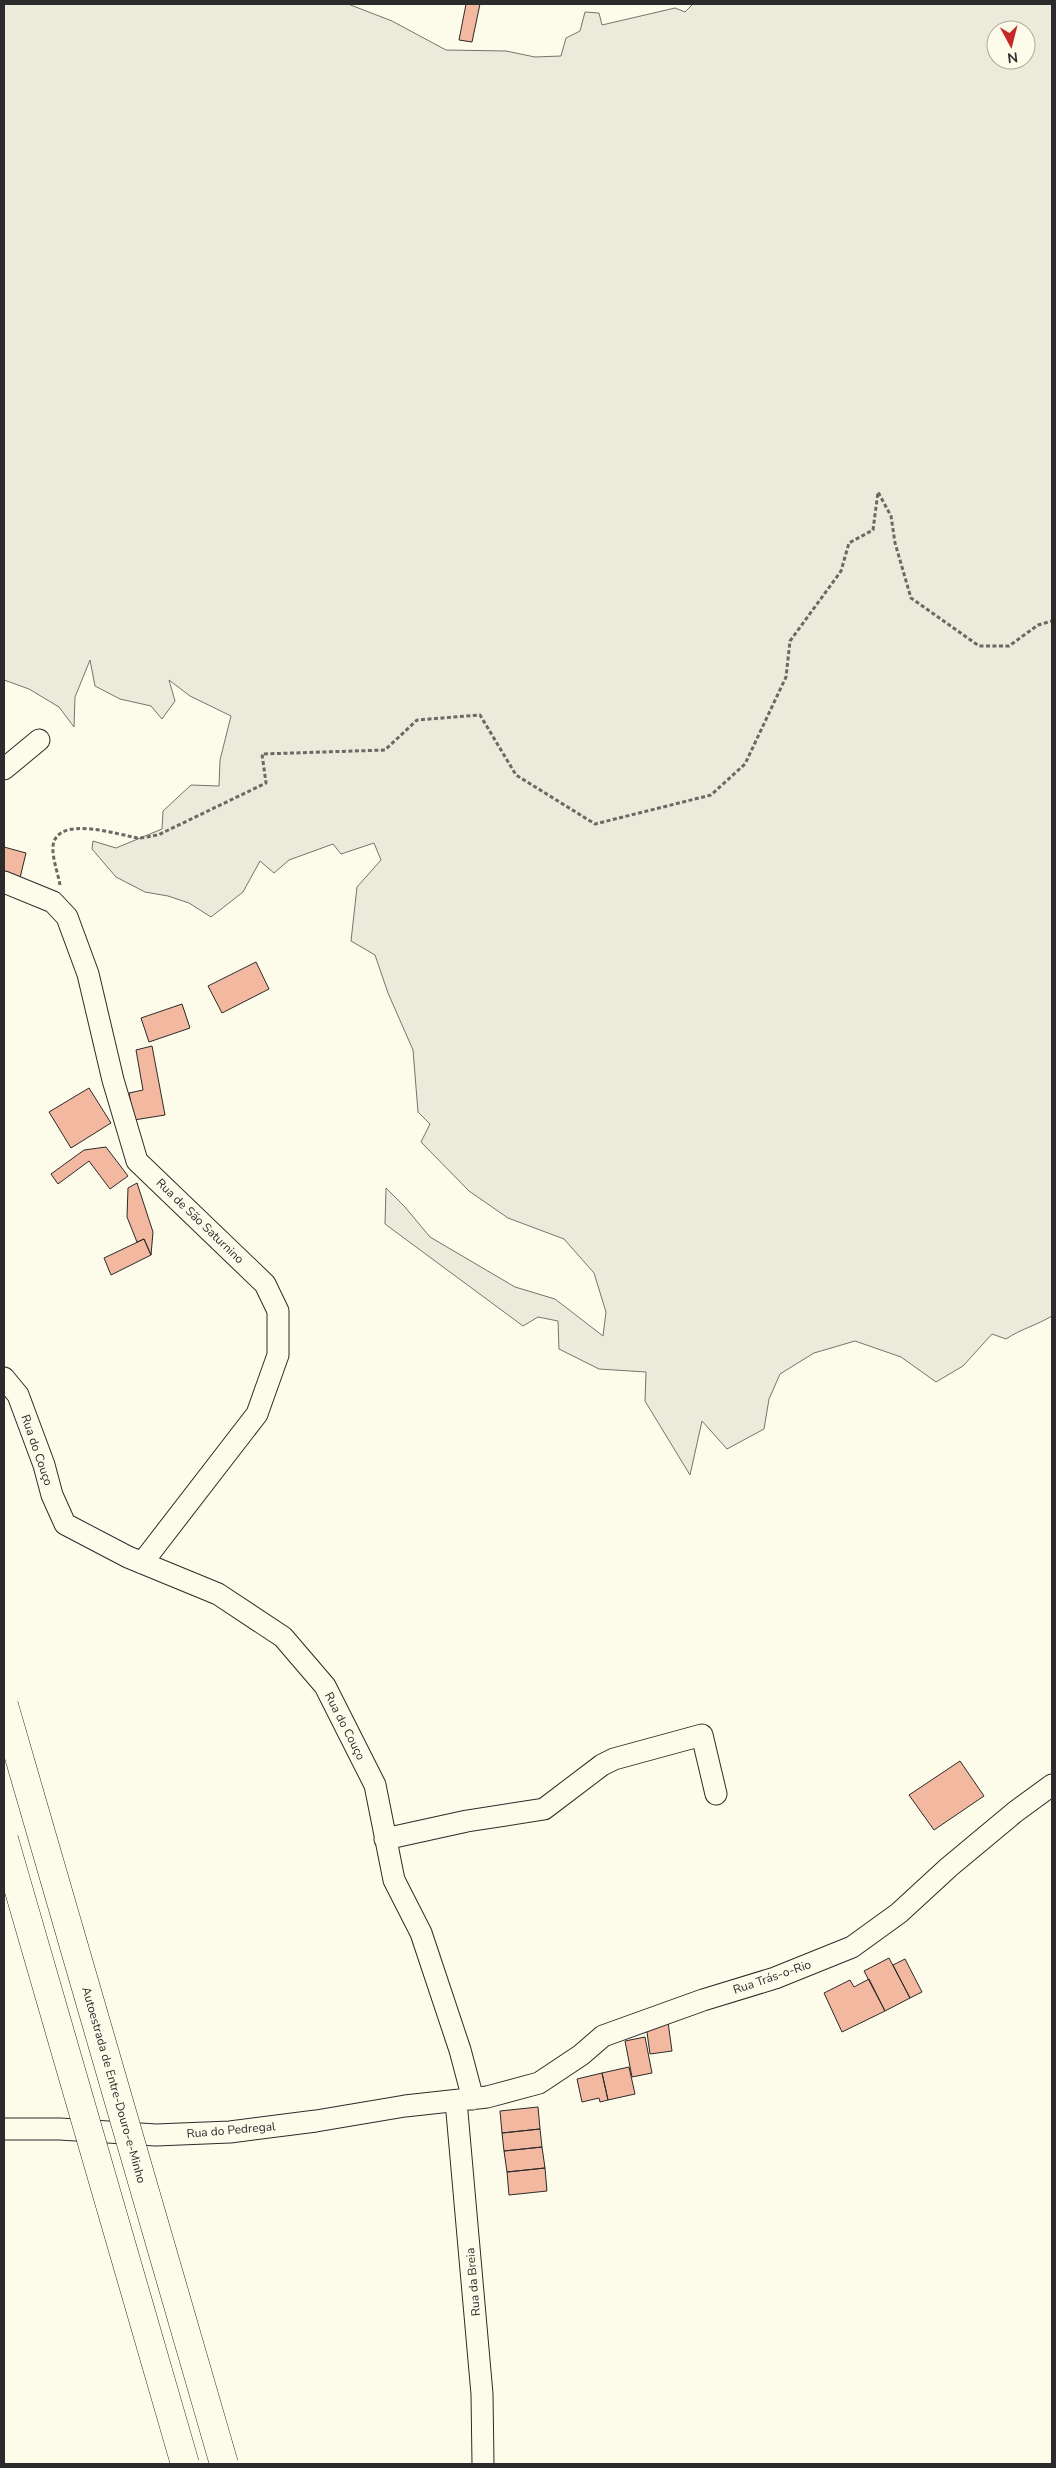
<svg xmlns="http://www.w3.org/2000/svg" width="1056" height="2468" viewBox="0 0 1056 2468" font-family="'Nunito Sans',sans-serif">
	<rect width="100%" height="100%" fill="#fdfbea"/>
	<!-- green -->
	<path fill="#ecebdb" stroke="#74746e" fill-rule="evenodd" d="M4,4H348L392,21L446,50L506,51L535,57L561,56L566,38L580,31L585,12L599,13L602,25L675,8L685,12L693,4H1052V1316C1037,1325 1021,1329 1006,1339L992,1334L963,1366L936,1382L901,1357L855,1341L814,1353L780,1374L769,1399L764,1429L727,1449L702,1421L690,1475L645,1401L646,1372L599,1369L559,1349L558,1321L538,1317L523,1326L385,1224L386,1188L405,1207L430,1237L515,1287L555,1299L603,1336L606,1312L594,1273L564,1239L508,1218L469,1191L421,1142L430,1124L418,1112L413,1050L388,993L375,955L351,941L357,887L381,860L374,843L341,854L333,844L289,860L274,873L260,861L243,892L211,917L189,903L168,896L145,892L116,877L92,849L93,841L116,848L162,829L163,811L191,785L219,786L220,760L231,716L190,696L169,680L175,701L162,719L151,706L120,699L95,686L90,660L75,697L74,727L59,707L29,689L4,680ZM996,30H1026V60H996Z"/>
	<!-- building -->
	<path fill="#f2b8a0" stroke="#2b2b2b" d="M466,4H480L472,42L459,40Z
		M4,847L26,853L19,882L4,878Z
		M256,962L269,989L222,1013L208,986Z
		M182,1004L190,1028L149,1042L141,1018Z
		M152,1046L165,1115L134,1120L129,1093L143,1090L136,1050Z
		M89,1088L111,1123L71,1148L49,1112Z
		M106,1147L128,1176L110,1189L89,1161L58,1184L51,1174L84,1150Z
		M137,1183L153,1232L151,1255L144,1239L137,1242L127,1217L128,1188Z
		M144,1239L151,1255L111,1275L104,1258Z
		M960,1761L984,1796L934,1830L909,1795Z
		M889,1958L910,1998L885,2011L864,1971Z
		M905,1959L922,1992L910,1998L893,1965Z
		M869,1979L885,2011L842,2032L824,1993L850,1980L854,1987Z
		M668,2022L672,2051L650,2054L646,2025Z
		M645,2037L652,2073L632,2077L625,2041Z
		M629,2067L635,2094L608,2100L602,2073Z
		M602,2073L608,2100L600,2102L599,2098L582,2102L577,2079Z
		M538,2107L540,2129L502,2133L500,2111Z
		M540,2129L542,2147L504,2151L502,2133Z
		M542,2147L545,2168L507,2172L504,2151Z
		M545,2168L547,2191L509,2195L507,2172Z"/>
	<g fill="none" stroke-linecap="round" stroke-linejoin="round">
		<defs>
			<path id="minor" d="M4,769L39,740
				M4,882L53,902L67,917L88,974L113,1080L137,1161L265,1284L278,1311V1355L257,1414L142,1563
				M4,1378L18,1395L44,1465L52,1495L65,1524L128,1557L218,1594L283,1637L325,1686L375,1785L394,1880L421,1933L460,2050L473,2099
				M385,1839L467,1821L544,1809L602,1765L614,1759L702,1735L716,1794
				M456,2101L482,2394L483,2464
				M4,2129H60L156,2135L230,2132L316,2121L405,2106L487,2097L539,2083L581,2055L603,2036L703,2000L775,1978L852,1947L899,1913L949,1867L1015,1812L1052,1785"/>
		</defs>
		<!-- minor casing -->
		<use href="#minor" stroke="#2b2b2b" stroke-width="23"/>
		<!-- path -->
		<path stroke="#6a6964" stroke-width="3" stroke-dasharray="4 2.5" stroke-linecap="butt" d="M60,885C58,873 52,858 53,846C57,814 119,835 138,838C144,838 151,836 158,835L266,783L262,754L385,750L417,720L480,715L516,775L595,824L711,795L745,764L786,677L790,641L841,571L849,543L873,530L878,492L891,516L895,543L911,598L979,646H1009L1038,625L1052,621"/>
		<!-- minor -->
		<use href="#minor" stroke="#fdfbea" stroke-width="21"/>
		<defs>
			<path id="highway-bridge" d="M4,1705L224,2464
				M4,1839L185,2464"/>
		</defs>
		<!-- highway-bridge casing -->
		<use href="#highway-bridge" stroke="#2b2b2b" stroke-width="29" stroke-linecap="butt"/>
		<!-- highway-bridge -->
		<use href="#highway-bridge" stroke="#fdfbea" stroke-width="28"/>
	</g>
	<g text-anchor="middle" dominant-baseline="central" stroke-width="4" stroke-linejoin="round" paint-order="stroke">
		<!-- street labels -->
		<g font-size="12" fill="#2b2b2b" stroke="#fdfbea">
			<text transform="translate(200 1221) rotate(44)">Rua de São Saturnino</text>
			<text transform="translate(37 1450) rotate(71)">Rua do Couço</text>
			<text transform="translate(345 1726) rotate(63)">Rua do Couço</text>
			<text transform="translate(772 1977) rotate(-19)">Rua Trás-o-Rio</text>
			<text transform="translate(114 2085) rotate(74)">Autoestrada de Entre-Douro-e-Minho</text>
			<text transform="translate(231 2130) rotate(-5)">Rua do Pedregal</text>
			<text transform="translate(473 2282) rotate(-95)">Rua da Breia</text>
		</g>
	</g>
	<!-- border -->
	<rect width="1056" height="2468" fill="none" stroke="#2b2b2b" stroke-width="10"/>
	<!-- north arrow -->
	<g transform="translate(1011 45) rotate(173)"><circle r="24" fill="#fdfbea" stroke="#a9a89e"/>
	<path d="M0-4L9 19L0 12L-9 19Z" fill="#c62828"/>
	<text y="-8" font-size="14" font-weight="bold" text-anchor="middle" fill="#2b2b2b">N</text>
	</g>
</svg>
